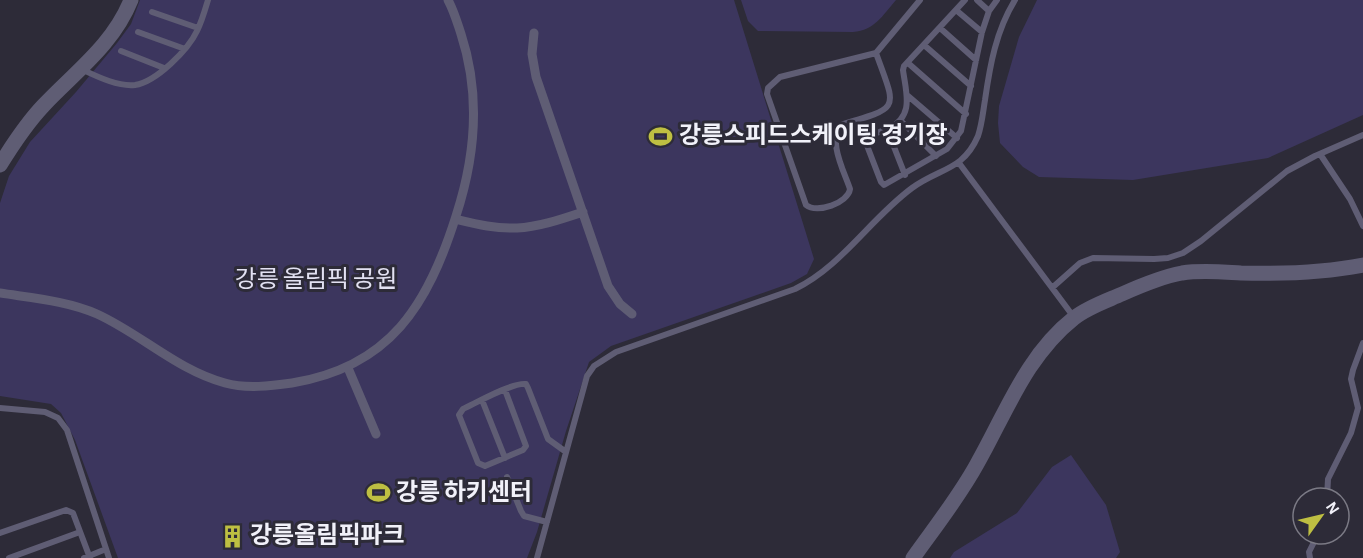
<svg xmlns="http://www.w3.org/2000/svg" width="1363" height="558" viewBox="0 0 1363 558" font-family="'Alegreya Sans','Noto Sans KR',sans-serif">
	<rect width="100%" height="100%" fill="#2d2b38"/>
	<!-- green -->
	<path fill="#3c365e" d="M140,0H734L814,259L807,274L791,283L611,346L589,362L566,431L537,532L527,558H118L75,440L61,413L51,404L0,396V203L9,176L30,142L76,92L117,43L131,24Z
		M741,0H896C882,16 875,30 853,32L758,31L748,21Z
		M1037,0H1363V115L1268,158L1133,180L1039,177L1023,167L1000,143L998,123L999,106L1019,37Z
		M1071,455L1106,505L1120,552L1116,558H950L954,552L1017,513L1052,467Z"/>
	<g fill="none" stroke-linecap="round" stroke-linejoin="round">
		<!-- service -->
		<path stroke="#5f5d74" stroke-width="6" d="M965,0L904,66L903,70C906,93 915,116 888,129C881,132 873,133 866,138V143L881,182L884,185L947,149L961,131L982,32L989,11L997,0
			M977,0L989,11
			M956,10L982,32
			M152,12L198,28
			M940,28L976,60
			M138,32L185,49
			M924,45L971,86
			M121,51L164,68
			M876,53C896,109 902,107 843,124C826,138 844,171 850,189C848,203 817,214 806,205L767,94L768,88L780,77L876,53L920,0
			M908,63L966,114
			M81,69C96,76 118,87 135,85C156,82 188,50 197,31C202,21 205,10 208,0
			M907,95L957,138
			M900,120L936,156
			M887,129L905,175
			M1320,154L1350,199L1363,226
			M959,163L1073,316
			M1053,287L1080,263L1093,258L1154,259L1168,258L1183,253L1201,241L1287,171L1315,156L1363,135
			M505,390L526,446L523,450L485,466L478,463L459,415L463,409C476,403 513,382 526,384L528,388L548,439L566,452
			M482,400L505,458
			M0,408L45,412L58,418L67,430L109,558
			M507,477L521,511L524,516L547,522
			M1327,498L1328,479L1351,433L1358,408L1351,379L1353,370L1363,343
			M0,533L66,510L73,513L90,558
			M9,558L80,532
			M84,558L106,549
			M537,558L587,376L594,366L616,352L795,289C842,266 870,219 912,188C939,168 963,171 978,136C982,124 983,112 985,100C990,65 996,31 1015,0
			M1310,558L1309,552L1318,534"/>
		<!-- pedestrian -->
		<path stroke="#5f5d74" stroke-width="9" d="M534,33L532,54L536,77L608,286L620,304L632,314
			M455,219C476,224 496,229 517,228C539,227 562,219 583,212
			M0,293C32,298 68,301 97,314C141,334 177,370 225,383C246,389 271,386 292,383C390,367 428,305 456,216C476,155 481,95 461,34C457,22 454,11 448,0
			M348,368L376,434"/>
		<!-- tertiary -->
		<path stroke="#5f5d74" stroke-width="15" d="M0,165C13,144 26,124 43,106C75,72 113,45 131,0
			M913,558C935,527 959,497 977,464C1006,413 1026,356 1074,318C1088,307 1106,301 1122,294C1142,285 1161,277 1182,273C1202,270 1222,272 1241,273C1283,274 1322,273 1363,265"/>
	</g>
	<!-- icons -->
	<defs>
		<symbol id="stadium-bare" viewBox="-9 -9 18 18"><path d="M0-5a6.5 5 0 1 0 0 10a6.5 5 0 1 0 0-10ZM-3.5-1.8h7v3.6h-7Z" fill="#bebf42" stroke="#2d2b38" stroke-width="2.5" paint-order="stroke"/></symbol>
		<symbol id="building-bare" viewBox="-9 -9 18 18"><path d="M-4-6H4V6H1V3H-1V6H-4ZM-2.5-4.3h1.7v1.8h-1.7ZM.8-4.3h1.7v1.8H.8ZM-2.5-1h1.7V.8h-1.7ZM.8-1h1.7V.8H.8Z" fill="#bebf42" stroke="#2d2b38" stroke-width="2.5" paint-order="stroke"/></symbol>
	</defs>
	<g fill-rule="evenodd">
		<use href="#stadium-bare" x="644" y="120" width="33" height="33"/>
		<use href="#stadium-bare" x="362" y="476" width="33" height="33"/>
		<use href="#building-bare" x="216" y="520" width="33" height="33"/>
	</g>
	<g text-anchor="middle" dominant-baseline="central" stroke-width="6" stroke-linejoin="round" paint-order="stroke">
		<!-- poi labels -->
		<g font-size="24" font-weight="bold" fill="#f1f1f9" stroke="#2d2b38" text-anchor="start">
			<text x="679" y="136">강릉스피드스케이팅 경기장</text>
			<text x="396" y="493">강릉 하키센터</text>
			<text x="250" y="536">강릉올림픽파크</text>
		</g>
		<!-- park labels -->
		<g font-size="24" fill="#e2e1f2" stroke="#2d2b38">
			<text x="316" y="280">강릉 올림픽 공원</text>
		</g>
	</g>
	<!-- north arrow -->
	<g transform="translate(1321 516) rotate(56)"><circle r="28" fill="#2d2b38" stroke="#7b7a85" stroke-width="1.5"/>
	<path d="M0-4.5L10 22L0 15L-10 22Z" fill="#bebf42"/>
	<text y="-9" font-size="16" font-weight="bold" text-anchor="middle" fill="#f1f1f9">N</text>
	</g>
</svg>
